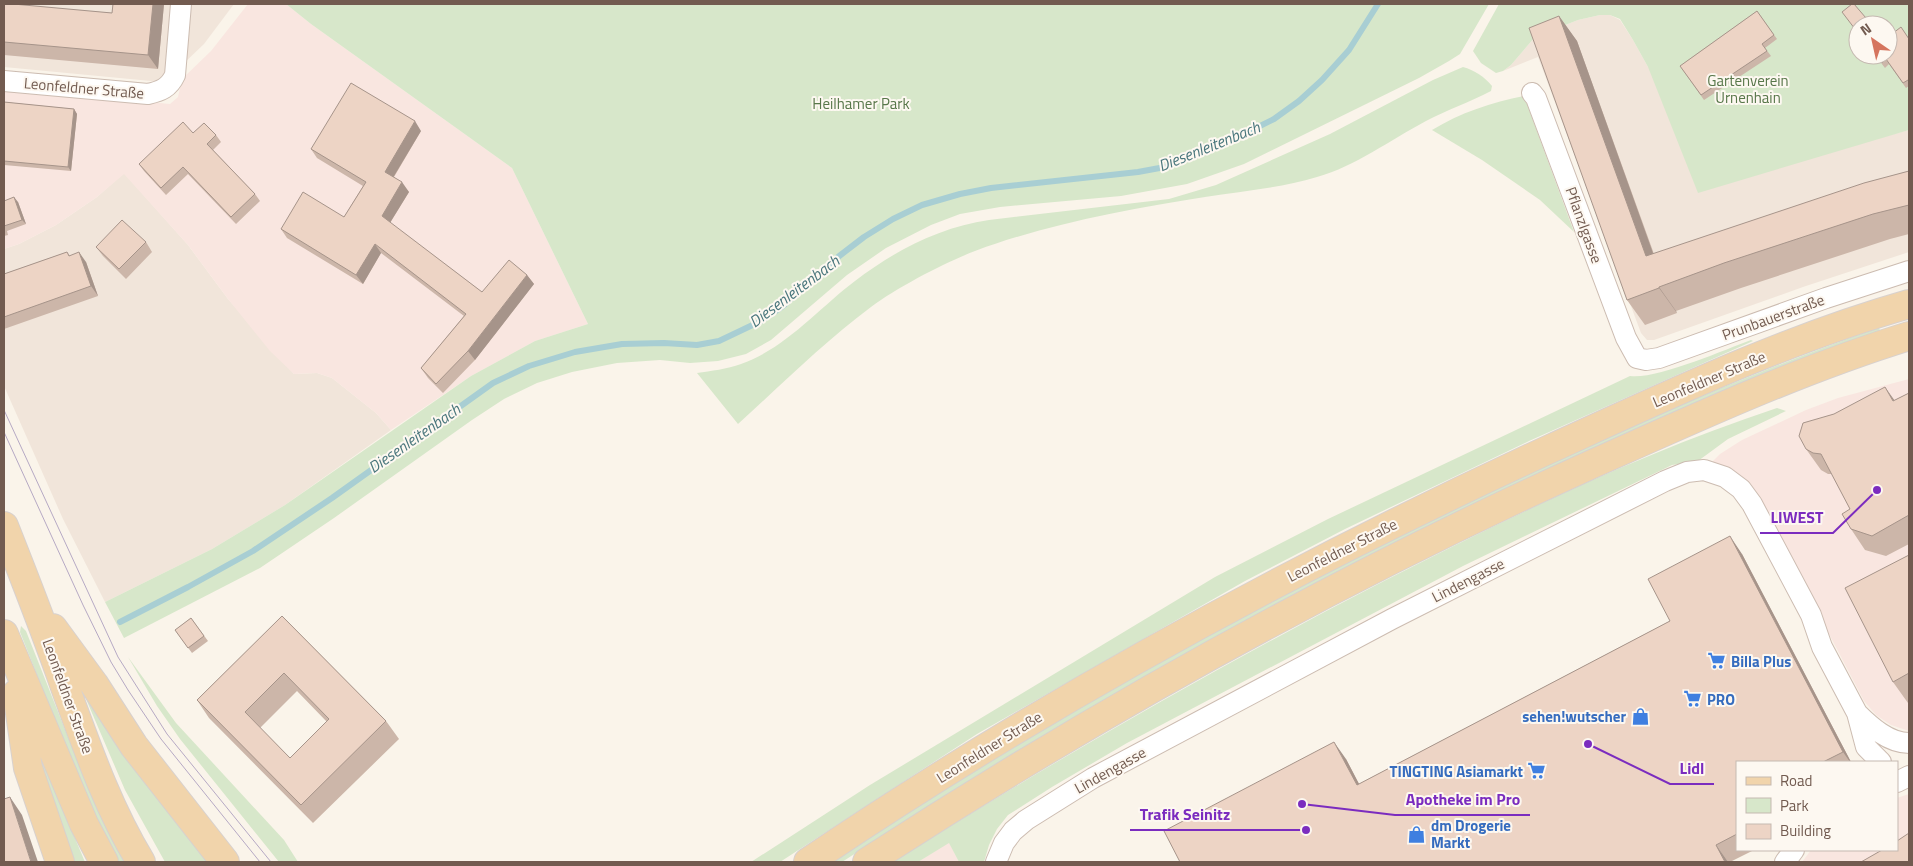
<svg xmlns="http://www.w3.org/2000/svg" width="1913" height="866" viewBox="0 0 1913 866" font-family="'Titillium Web',sans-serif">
	<rect width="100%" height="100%" fill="#faf4ea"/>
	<!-- residential -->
	<path fill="#f1e5da" d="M4,4H176L169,71L158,81H151L4,67Z
		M188,4H234L204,44L182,65Z
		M1600,15H1610L1620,20L1633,40L1648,67L1879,138L1909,130V252L1803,287L1654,340H1647L1641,333L1538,57L1503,71L1511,65L1535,37L1578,20Z
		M124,173L188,245L228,299L294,374L317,373L332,378L376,413L391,430L285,505L212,549L105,602L63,519L4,386V249L19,244L56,225L97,197Z"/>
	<!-- commercial -->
	<path fill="#f9e6e0" d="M248,4H286L311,24L512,168L588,324L535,341L471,376L391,430L376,413L332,378L317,373L294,374L270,351L228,299L188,245L124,174L97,197L56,225L19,244L4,249V88L170,104L178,97L182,79L211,51Z
		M1909,379V731L1891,725L1876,715L1864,701L1754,490L1744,479L1731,470L1712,462L1720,454L1742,440L1806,410L1838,398Z
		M1909,794V862H1802L1811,850H1897V798Z
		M949,842L959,862H918Z"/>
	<!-- green -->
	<path fill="#d7e7ca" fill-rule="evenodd" d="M286,4H1489L1460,54L1449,61L1419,78L1244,164L1187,184L1121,196L1000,207L960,214L931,225L886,248L847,275L771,340L746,354L718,361L690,363L660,360L617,363L572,372L537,383L504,399L472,420L334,518L260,568L124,638L105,602L212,549L285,505L471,376L535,341L588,324L512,168L311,24Z
		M1499,4H1909V130L1698,193L1648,67L1633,40L1620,19L1610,15H1600L1578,20L1535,37L1511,65L1503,71L1496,73L1481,63L1473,51ZM1858,25H1888V55H1858Z
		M1463,67C1474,70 1485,77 1492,86L1491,91C1470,102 1447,110 1426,121C1390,140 1356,166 1317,177C1281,188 1243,191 1205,197C1130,209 1047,224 975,251C944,263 898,287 871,307C824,342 782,384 738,424L697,373C711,371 727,369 741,364C786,348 818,309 855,281C894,251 940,227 989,220L1169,199L1216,185L1330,134L1433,80Z
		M1524,96L1574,232L1540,200L1482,160L1432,130C1460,113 1492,102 1524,96Z
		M1879,328L1881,333L1731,389L1597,447L1241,623L1127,687L1047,734L941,798L842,862H833C1059,712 1298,580 1545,466C1655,416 1764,367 1879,328Z
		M1751,340L1753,341L1529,441L1345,529L1245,581L977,734L780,862H751L870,785L1215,577L1328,519L1630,376C1655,380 1724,350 1751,340Z
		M1777,408L1786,411L1728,439L1698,461L1672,465L1463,566L1127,743L1052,787L1008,815L997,829L989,845L984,862H959L949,843L918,862H893C1053,761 1215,668 1384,581C1511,516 1641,453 1777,408Z
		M21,626L26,631L89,790L124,862H119L118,860L85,796L20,632Z
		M128,657L176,723L284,840L298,862H279L180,739L157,706Z
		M88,696L209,862H165L125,790L86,699Z
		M44,765L85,862H75L40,767Z"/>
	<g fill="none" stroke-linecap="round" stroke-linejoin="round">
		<!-- stream -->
		<path stroke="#a8ced3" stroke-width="6" d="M120,622L188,587L253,551L332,498L493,383L529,366L575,352L622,344L664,343L697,345L719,341L761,321L783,306L838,257L864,237L893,219L922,205L960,194L991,188L1138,172L1165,167L1203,153L1236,138L1274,119L1299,101L1322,80L1349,50L1378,4"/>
		<defs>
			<path id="street" d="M4,81L148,94C161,91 169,88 175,75L181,4
				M1532,93L1536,98L1626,338L1637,358L1646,360L1659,358L1826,298L1909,271
				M1857,713C1871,727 1889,743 1909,743
				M1897,782L1909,776
				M996,862L1004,843L1013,831L1026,820L1093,778L1392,619L1665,481L1687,472L1704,470L1725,477L1741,489L1752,504L1811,615L1822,647L1857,713L1866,747L1881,762
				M1785,862L1794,850"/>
			<path id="primary" d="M4,526C25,579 46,633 65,687C87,747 108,808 141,862
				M53,628L94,684L134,746L225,862
				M4,634L84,824L104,862
				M17,693L28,768L60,862
				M808,862C1043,703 1294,567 1552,448C1668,395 1786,339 1909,304
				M867,862C1097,713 1338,579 1588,466C1693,419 1799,370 1909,336"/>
		</defs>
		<!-- street casing -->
		<use href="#street" stroke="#ccbcb1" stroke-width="22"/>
		<!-- primary casing -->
		<use href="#primary" stroke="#d8d1ce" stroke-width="30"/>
		<!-- street -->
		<use href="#street" stroke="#fff" stroke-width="20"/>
		<!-- primary -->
		<use href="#primary" stroke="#f1d4ab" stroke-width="28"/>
		<!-- tram -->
		<path stroke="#b6a9c4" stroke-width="1" d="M4,410L118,657L167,734L271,862
			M4,432L83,605L111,662L128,690L161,739L260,862"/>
	</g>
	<!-- wall -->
	<path fill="#ccb6a9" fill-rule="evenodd" d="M4,4L112,13L113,4H164L158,69L4,55Z
		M1757,11L1777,39L1765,48L1771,56L1704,100L1680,66Z
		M1559,16L1577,41L1654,254L1909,171V234L1890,239L1741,288L1676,311L1677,313L1645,325L1627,300Z
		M1909,39V86L1906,88L1889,64L1885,68L1875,55Z
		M4,102L74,109L77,114L71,171L4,165Z
		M421,131L394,177L409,192L390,223L482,292L527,275L534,284L475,360L443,393L428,378L421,368L464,316L381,253L363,284L287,238L281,229L344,217L363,186L317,158L311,149Z
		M193,133L216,135L221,142L213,150L255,194L260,201L236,224L188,174L166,195L144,171L139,164Z
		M4,201L18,202L26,224L7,231L8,235L4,236Z
		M146,242L152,252L126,279L103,256L96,247Z
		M67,252L70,256L86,262L98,296L4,329V274Z
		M1909,393V544L1886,556L1865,550L1851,529L1850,509L1832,474H1828L1821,470L1806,449L1895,400Z
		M1742,554L1851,762H1737V850H1754L1730,862H1180L1346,759L1359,784L1670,621Z
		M1909,555V702L1908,703L1893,682Z
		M282,616L386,721L399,739L313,823L209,718L197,700ZM297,691L327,722L290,758L260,728Z
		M191,618L208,641L192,653L175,630Z"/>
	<!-- shaded-wall -->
	<path fill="#a6948a" d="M153,4H164L158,69L148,55Z
		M1559,16L1577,41L1663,281L1646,256Z
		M74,109L77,114L71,171L68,167Z
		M415,121L421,131L391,181L385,172Z
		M402,182L409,192L388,226L382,216Z
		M14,197L18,202L26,224L22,220Z
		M375,244L381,253L363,284L356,275Z
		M79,252L86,262L98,296L91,286Z
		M527,275L534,284L475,360L468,351Z
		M1659,287L1676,311L1677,313L1659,288Z
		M1885,387L1900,408L1893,401Z
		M1730,536L1742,554L1851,762H1850L1843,752Z
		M1334,742L1346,759L1369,803L1357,785Z
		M10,797L22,815L38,862H31Z
		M1716,845L1728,862H1725Z"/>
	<!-- building -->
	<path fill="#edd4c5" stroke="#a6948a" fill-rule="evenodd" d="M4,4H13L112,13L113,4H153L148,55L4,42Z
		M1852,4H1854L1872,25H1858V33L1842,12Z
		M1757,11L1774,35L1762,44L1767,51L1701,95L1680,66Z
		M1559,16L1646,256L1864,183L1909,171V205L1873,214L1724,263L1659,287V288L1627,300L1529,28Z
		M1901,27L1909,39V82L1908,80L1903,83L1886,59L1882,63L1875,55H1888V37Z
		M351,83L415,121L385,172L402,182L382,216L482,292L509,260L527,275L468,351L436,384L421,368L466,314L375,244L356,275L281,229L303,192L344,217L366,182L311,149Z
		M4,102L74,109L68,167L4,161Z
		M183,122L193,133L204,123L216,135L207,144L255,194L231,217L183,167L161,188L139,164Z
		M14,197L22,220L4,226V201Z
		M122,220L146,242L119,269L96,247Z
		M67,252L69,256L79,252L91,286L4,317V274Z
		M1885,387L1893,401L1909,393V515L1872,536L1851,529L1842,514L1850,509L1821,454L1813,453L1806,449L1799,436L1803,423L1834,414Z
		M1730,536L1843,752L1823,762H1737V834L1716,845L1725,862H1180L1164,831L1334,742L1357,785L1670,621L1648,579Z
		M1909,555V673L1893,682L1845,588Z
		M282,616L386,721L301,805L197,700ZM284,673L329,719L290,758L245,712Z
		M191,618L204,636L188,648L175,630Z
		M10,797L31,862H4V799Z
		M1909,833V862H1861L1882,850H1897V841Z"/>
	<!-- icons -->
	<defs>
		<symbol id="supermarket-bare" viewBox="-9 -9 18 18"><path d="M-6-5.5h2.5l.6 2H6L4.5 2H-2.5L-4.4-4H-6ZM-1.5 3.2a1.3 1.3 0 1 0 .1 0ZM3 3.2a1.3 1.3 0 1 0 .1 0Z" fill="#3f7fe0" stroke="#fdf8f1" stroke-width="2.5" paint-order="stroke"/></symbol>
		<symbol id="shop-bare" viewBox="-9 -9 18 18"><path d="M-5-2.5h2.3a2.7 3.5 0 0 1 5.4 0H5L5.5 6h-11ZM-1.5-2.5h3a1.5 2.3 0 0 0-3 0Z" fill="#3f7fe0" stroke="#fdf8f1" stroke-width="2.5" paint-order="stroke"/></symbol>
	</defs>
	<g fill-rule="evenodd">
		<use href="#supermarket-bare" x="1704" y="648" width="25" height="25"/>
		<use href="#supermarket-bare" x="1680" y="686" width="25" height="25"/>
		<use href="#shop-bare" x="1628" y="704" width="25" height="25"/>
		<use href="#supermarket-bare" x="1524" y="758" width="25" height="25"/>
		<use href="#shop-bare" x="1404" y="822" width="25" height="25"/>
	</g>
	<g text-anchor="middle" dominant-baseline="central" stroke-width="4" stroke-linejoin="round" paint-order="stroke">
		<!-- park labels -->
		<g font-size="15" fill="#58774a" stroke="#fdf8f1">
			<text x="1748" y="80">Gartenverein<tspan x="1748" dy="17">Urnenhain</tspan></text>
			<text x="861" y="103">Heilhamer Park</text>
		</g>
		<!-- street labels -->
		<g font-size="15" fill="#725b50" stroke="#fdf8f1">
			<text transform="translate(84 88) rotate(5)">Leonfeldner Straße</text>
			<text transform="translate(1584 225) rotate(70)">Pflanzlgasse</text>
			<text transform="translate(1773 317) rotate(-20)">Prunbauerstraße</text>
			<text transform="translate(1709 379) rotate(-23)">Leonfeldner Straße</text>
			<text transform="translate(1342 550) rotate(-27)">Leonfeldner Straße</text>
			<text transform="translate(1468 580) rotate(-27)">Lindengasse</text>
			<text transform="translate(68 696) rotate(70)">Leonfeldner Straße</text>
			<text transform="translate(989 747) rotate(-32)">Leonfeldner Straße</text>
			<text transform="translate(1110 770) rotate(-29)">Lindengasse</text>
		</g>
		<!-- shop labels -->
		<g font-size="15" font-weight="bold" fill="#366cbe" stroke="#fdf8f1" text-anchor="start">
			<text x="1731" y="661">Billa Plus</text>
			<text x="1707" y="699">PRO</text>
			<text x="1626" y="716" text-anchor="end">sehen!wutscher</text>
			<text x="1523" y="771" text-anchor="end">TINGTING Asiamarkt</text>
			<text x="1431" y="825">dm Drogerie<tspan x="1431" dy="17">Markt</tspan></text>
		</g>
		<!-- water labels -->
		<g font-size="16" font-style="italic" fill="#49767c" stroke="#fdf8f1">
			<text transform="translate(1209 146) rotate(-22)">Diesenleitenbach</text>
			<text transform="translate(794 291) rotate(-37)">Diesenleitenbach</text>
			<text transform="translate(414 438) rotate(-35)">Diesenleitenbach</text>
		</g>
	</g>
	<!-- callouts -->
	<path fill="none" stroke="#7b2cbf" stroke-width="2" d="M1877 490L1833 533H1760M1588 744L1670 784H1714M1302 804L1395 815H1530M1306 830L1240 830H1130"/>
	<g fill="#7b2cbf" stroke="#fdf8f1" stroke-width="2">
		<circle cx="1877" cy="490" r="5"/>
		<circle cx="1588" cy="744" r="5"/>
		<circle cx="1302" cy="804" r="5"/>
		<circle cx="1306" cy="830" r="5"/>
	</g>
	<g font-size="16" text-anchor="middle" font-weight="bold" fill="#7b2cbf" stroke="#fdf8f1" stroke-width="4" stroke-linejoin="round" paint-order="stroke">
		<text x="1797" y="523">LIWEST</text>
		<text x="1692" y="774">Lidl</text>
		<text x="1463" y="805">Apotheke im Pro</text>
		<text x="1185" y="820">Trafik Seinitz</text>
	</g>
	<!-- border -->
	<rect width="1913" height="866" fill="none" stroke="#725b50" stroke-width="10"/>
	<!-- legend -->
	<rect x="1736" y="761" width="162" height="90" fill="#fdf8f1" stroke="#c5b9b1"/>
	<rect x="1746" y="777" width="25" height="8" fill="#f1d4ab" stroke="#c5b9b1"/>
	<text x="1780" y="786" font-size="15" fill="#725b50">Road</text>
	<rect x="1746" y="798" width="25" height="15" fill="#d7e7ca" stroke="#c5b9b1"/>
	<text x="1780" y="811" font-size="15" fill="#725b50">Park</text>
	<rect x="1746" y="824" width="25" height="15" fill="#edd4c5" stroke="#c5b9b1"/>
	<text x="1780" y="836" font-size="15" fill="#725b50">Building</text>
	<!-- north arrow -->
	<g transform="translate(1873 40) rotate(326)"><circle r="24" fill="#fdf8f1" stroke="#c5b9b1"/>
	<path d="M0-4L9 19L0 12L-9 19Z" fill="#d5755e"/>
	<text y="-8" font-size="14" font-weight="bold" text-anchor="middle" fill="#725b50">N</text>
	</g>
</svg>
